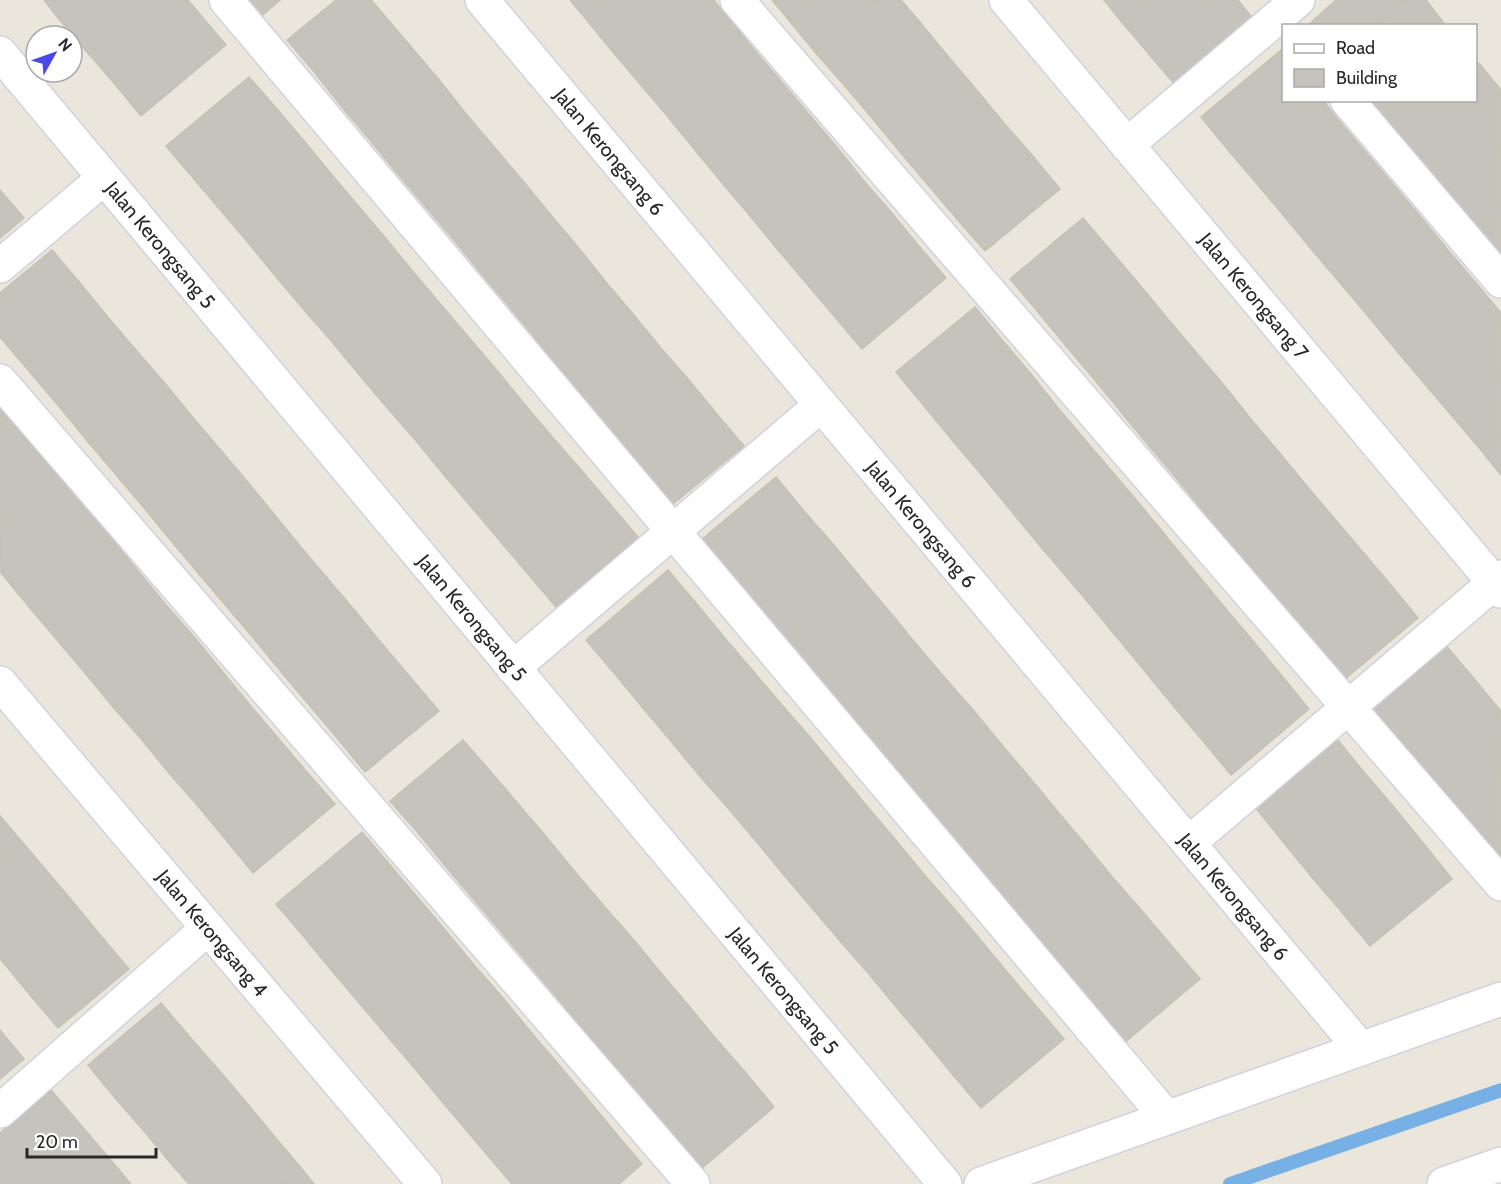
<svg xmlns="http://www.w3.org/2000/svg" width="1501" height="1184" viewBox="0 0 1501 1184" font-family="Cabin,sans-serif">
	<rect width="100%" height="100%" fill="#eae6db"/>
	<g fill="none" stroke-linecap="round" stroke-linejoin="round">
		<!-- stream -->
		<path stroke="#76b0e4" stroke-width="14" d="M1230,1184L1501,1090"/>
	</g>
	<!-- building -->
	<path fill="#c5c3bb" stroke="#c5c2b5" stroke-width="1.5" d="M44,0H79L58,18Z
		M79,0H146L86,51L58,18Z
		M146,0H188L198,12L114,83L86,51Z
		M242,0H280L258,19Z
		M336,0H371L384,15L315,73L287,40Z
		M570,0H606L585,18Z
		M606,0H673L612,51L585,18Z
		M673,0H714L724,13L640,84L612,51Z
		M772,0H809L787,18Z
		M809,0H876L815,52L787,18Z
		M876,0H901L919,21L844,85L815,52Z
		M1104,0H1144L1120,20Z
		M1144,0H1211L1148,53L1120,20Z
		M1211,0H1238L1254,20L1176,86L1148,53Z
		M1336,0H1405L1374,26H1307Z
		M1405,0H1426L1444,23L1442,26H1374Z
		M198,12L226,45L141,116L114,83Z
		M724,13L752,47L668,117L640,84Z
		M384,15L412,48L342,107L315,73Z
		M919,21L947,55L872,118L844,85Z
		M752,47L780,80L695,150L668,117Z
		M412,48L440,81L370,140L342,107Z
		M1281,50L1284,54V100H1287L1228,150L1201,117Z
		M947,55L975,88L900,152L872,118Z
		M1476,60L1501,90L1419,159L1390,125L1420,100H1476Z
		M249,77L277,109L194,179L166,146Z
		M780,80L808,113L723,184L695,150Z
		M440,81L467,115L397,173L370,140Z
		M975,88L1003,122L928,185L900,152Z
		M1501,90V147L1446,192L1419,159Z
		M1287,100H1323L1336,117L1257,184L1228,150Z
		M1370,100H1420L1390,125Z
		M277,109L305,142L222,212L194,179Z
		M808,113L836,146L751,217L723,184Z
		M467,115L495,148L425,206L397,173Z
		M1336,117L1364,150L1284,216L1257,184Z
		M1003,122L1032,155L956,218L928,185Z
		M305,142L332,175L250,245L222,212Z
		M836,146L863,180L778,250L751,217Z
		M1501,147V203L1474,226L1446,192Z
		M495,148L523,181L453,239L425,206Z
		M1364,150L1392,183L1312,250L1284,216Z
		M1032,155L1060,189L985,251L956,218Z
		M332,175L360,208L277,278L250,245Z
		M863,180L891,212L806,283L778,250Z
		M523,181L550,214L480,272L453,239Z
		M1392,183L1420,216L1340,283L1312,250Z
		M0,190L24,218L0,238Z
		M1501,203V258L1474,226Z
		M360,208L388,241L305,311L277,278Z
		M891,212L918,245L834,316L806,283Z
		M550,214L578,247L508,305L480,272Z
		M1420,216L1448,250L1368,316L1340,283Z
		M1083,218L1111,251L1038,312L1010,279Z
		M388,241L415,274L333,343L305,311Z
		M918,245L946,278L862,349L834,316Z
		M578,247L605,281L536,339L508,305Z
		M52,250L80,283L6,344L0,337V293Z
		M1448,250L1476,283L1396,350L1368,316Z
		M1111,251L1139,284L1066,346L1038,312Z
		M415,274L443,307L361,377L333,343Z
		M605,281L633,314L563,372L536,339Z
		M80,283L107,316L34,377L6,344Z
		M1476,283L1501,313V318L1424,383L1396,350Z
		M1139,284L1167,318L1094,379L1066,346Z
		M443,307L471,340L389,410L361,377Z
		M975,307L1003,341L924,406L896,372Z
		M633,314L660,347L591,405L563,372Z
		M107,316L135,349L62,410L34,377Z
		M1167,318L1195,351L1121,412L1094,379Z
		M1501,318V375L1452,416L1424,383Z
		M471,340L499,373L417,442L389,410Z
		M1003,341L1031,374L952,440L924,406Z
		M660,347L689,380L618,438L591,405Z
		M135,349L163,381L89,443L62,410Z
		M1195,351L1223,384L1149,446L1121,412Z
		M499,373L526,406L444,475L417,442Z
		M1031,374L1058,408L980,473L952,440Z
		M1501,375V432L1480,449L1452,416Z
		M689,380L716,413L646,471L618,438Z
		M163,381L190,414L117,476L89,443Z
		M1223,384L1250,418L1177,479L1149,446Z
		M526,406L554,439L472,508L444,475Z
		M0,408L26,439L0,461Z
		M1058,408L1086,441L1008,507L980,473Z
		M716,413L744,446L673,504L646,471Z
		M190,414L218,447L145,509L117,476Z
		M1250,418L1278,451L1205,513L1177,479Z
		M1501,432V475L1480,449Z
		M26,439L54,472L0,518V461Z
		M554,439L582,471L500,541L472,508Z
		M1086,441L1115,475L1035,540L1008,507Z
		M218,447L246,480L172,542L145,509Z
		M1278,451L1306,485L1233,546L1205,513Z
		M582,471L610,504L528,574L500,541Z
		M54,472L82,505L1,573L0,518Z
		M1115,475L1143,508L1064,574L1035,540Z
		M776,477L804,511L723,579L695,545Z
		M246,480L273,513L199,574L172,542Z
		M1306,485L1334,518L1261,579L1233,546Z
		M610,504L638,537L556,607L528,574Z
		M82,505L111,538L29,607L1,573Z
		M1143,508L1170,541L1092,607L1064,574Z
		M804,511L833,544L751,612L723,579Z
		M273,513L300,546L227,607L199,574Z
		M1334,518L1362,551L1289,613L1261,579Z
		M111,538L139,572L57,640L29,607Z
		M1170,541L1198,575L1120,641L1092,607Z
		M833,544L861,578L779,646L751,612Z
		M300,546L328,579L255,640L227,607Z
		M1362,551L1390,584L1316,646L1289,613Z
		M668,570L696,603L614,673L586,640Z
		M139,572L166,605L85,673L57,640Z
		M1198,575L1226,609L1148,675L1120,641Z
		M861,578L889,611L807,679L779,646Z
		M328,579L356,612L282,673L255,640Z
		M1390,584L1418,618L1345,679L1316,646Z
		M696,603L724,637L642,707L614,673Z
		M166,605L195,638L113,707L85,673Z
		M1226,609L1254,642L1175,708L1148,675Z
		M889,611L917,645L836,712L807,679Z
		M356,612L383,645L310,706L282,673Z
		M724,637L753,671L670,740L642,707Z
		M195,638L222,671L142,740L113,707Z
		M1442,641L1471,675L1393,740L1365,706Z
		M1254,642L1282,676L1203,741L1175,708Z
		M383,645L411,678L338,739L310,706Z
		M917,645L945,678L864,746L836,712Z
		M222,671L250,705L169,773L142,740Z
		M753,671L781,704L698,774L670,740Z
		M1471,675L1500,710L1422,775L1393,740Z
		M1282,676L1309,709L1231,775L1203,741Z
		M411,678L439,711L365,772L338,739Z
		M945,678L974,711L892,779L864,746Z
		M781,704L810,737L727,807L698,774Z
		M250,705L278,738L198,806L169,773Z
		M1500,710L1501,767L1451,809L1422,775Z
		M974,711L1002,745L920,813L892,779Z
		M1333,734L1363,771L1280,838L1251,802Z
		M810,737L838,771L755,840L727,807Z
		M278,738L306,771L226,840L198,806Z
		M463,740L491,772L419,834L390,801Z
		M1002,745L1030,778L949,847L920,813Z
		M1501,767V826L1480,844L1451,809Z
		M306,771L335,804L253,873L226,840Z
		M838,771L866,805L783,874L755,840Z
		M1363,771L1393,806L1310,875L1280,838Z
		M491,772L520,806L447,868L419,834Z
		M1030,778L1058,812L978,880L949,847Z
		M866,805L894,838L812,908L783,874Z
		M520,806L548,839L475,901L447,868Z
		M1393,806L1423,843L1340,910L1310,875Z
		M1058,812L1086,845L1006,914L978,880Z
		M0,816L18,837L0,852Z
		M1501,826V869L1480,844Z
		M362,832L390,865L304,937L276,904Z
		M18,837L46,870L0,908V852Z
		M894,838L922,872L840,941L812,908Z
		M548,839L576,873L503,934L475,901Z
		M1423,843L1452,879L1370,946L1340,910Z
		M1086,845L1114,879L1034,947L1006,914Z
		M390,865L418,898L332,971L304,937Z
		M46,870L74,903L3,962L0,959V908Z
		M922,872L951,905L869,974L840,941Z
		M576,873L604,906L532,968L503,934Z
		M1114,879L1143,912L1062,981L1034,947Z
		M418,898L446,931L360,1004L332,971Z
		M74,903L101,936L30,995L3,962Z
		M951,905L979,938L897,1008L869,974Z
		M604,906L633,939L560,1001L532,968Z
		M1143,912L1171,945L1090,1014L1062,981Z
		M446,931L474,965L388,1037L360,1004Z
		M101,936L129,969L58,1028L30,995Z
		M979,938L1007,972L925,1041L897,1008Z
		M633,939L661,973L588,1035L560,1001Z
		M1171,945L1200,979L1118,1048L1090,1014Z
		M474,965L503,998L416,1070L388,1037Z
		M1007,972L1036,1006L953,1075L925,1041Z
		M661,973L689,1006L617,1068L588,1035Z
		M503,998L530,1031L444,1104L416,1070Z
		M161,1003L189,1036L115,1098L88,1065Z
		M689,1006L717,1040L645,1102L617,1068Z
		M1036,1006L1064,1039L981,1108L953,1075Z
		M0,1030L24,1059L0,1079Z
		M530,1031L558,1064L472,1137L444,1104Z
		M189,1036L218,1069L144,1131L115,1098Z
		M717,1040L746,1073L673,1135L645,1102Z
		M558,1064L586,1097L500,1170L472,1137Z
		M218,1069L246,1102L172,1165L144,1131Z
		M746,1073L774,1107L701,1169L673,1135Z
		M51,1090L80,1124L9,1184H0V1133Z
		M586,1097L614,1131L552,1184H512L500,1170Z
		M246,1102L274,1136L216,1184H189L172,1165Z
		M80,1124L109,1158L78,1184H9Z
		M614,1131L642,1164L619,1184H552Z
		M274,1136L302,1169L284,1184H216Z
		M109,1158L131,1184H78Z
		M302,1169L314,1184H284Z"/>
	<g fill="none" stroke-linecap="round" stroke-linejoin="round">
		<defs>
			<g id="minor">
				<path d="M226,0L1167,1118"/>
				<path id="s1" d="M482,0L1361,1049"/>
				<path d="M737,0L1501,884"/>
				<path id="s2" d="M1006,0L1501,591"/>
				<path id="s3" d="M0,53L945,1184"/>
				<path d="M1347,100L1501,281"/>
				<path d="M1127,145L1298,0"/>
				<path d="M0,266L104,178"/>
				<path d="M0,381L693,1184"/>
				<path d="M513,668L821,405"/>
				<path id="s4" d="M0,683L425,1184"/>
				<path d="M1189,843L1501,577"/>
				<path d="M0,1111L208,928"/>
				<path d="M981,1184L1501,999"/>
				<path d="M1444,1184L1501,1164"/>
			</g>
		</defs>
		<!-- minor casing -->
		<use href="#minor" stroke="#d1d1e0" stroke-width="36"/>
		<!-- minor -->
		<use href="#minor" stroke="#fff" stroke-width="33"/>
	</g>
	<g text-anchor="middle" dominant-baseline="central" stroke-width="4.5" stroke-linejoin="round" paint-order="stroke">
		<!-- street labels -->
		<g font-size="20" fill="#282828" stroke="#fff">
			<text stroke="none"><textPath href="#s1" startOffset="198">Jalan Kerongsang 6</textPath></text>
			<text stroke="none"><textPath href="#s3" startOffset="250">Jalan Kerongsang 5</textPath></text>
			<text stroke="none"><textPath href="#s2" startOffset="386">Jalan Kerongsang 7</textPath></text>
			<text stroke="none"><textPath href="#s1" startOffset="684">Jalan Kerongsang 6</textPath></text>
			<text stroke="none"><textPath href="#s3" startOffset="736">Jalan Kerongsang 5</textPath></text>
			<text stroke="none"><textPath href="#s1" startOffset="1170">Jalan Kerongsang 6</textPath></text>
			<text stroke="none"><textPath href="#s4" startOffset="328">Jalan Kerongsang 4</textPath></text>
			<text stroke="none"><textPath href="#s3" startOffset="1222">Jalan Kerongsang 5</textPath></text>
		</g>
	</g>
	<!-- legend -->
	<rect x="1282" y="24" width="195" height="78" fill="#ffffff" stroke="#a9a9a9" stroke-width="1.5"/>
	<rect x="1294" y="44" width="30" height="9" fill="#ffffff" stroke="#a9a9a9" stroke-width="1.5"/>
	<text x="1336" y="54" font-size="18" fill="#282828">Road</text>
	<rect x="1294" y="69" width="30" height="18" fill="#c5c3bb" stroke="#a9a9a9" stroke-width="1.5"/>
	<text x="1336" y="84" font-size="18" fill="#282828">Building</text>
	<!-- north arrow -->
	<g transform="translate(54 54) rotate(50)"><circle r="28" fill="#ffffff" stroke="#a9a9a9" stroke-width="1.5"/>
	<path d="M0-4.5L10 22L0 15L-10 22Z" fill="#4b48ea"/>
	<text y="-9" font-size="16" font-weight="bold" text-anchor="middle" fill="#282828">N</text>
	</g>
	<!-- scale -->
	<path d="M27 1148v9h129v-9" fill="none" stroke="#282828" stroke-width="3"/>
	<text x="36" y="1148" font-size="18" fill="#282828" stroke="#ffffff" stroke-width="4.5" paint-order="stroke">20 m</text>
</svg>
